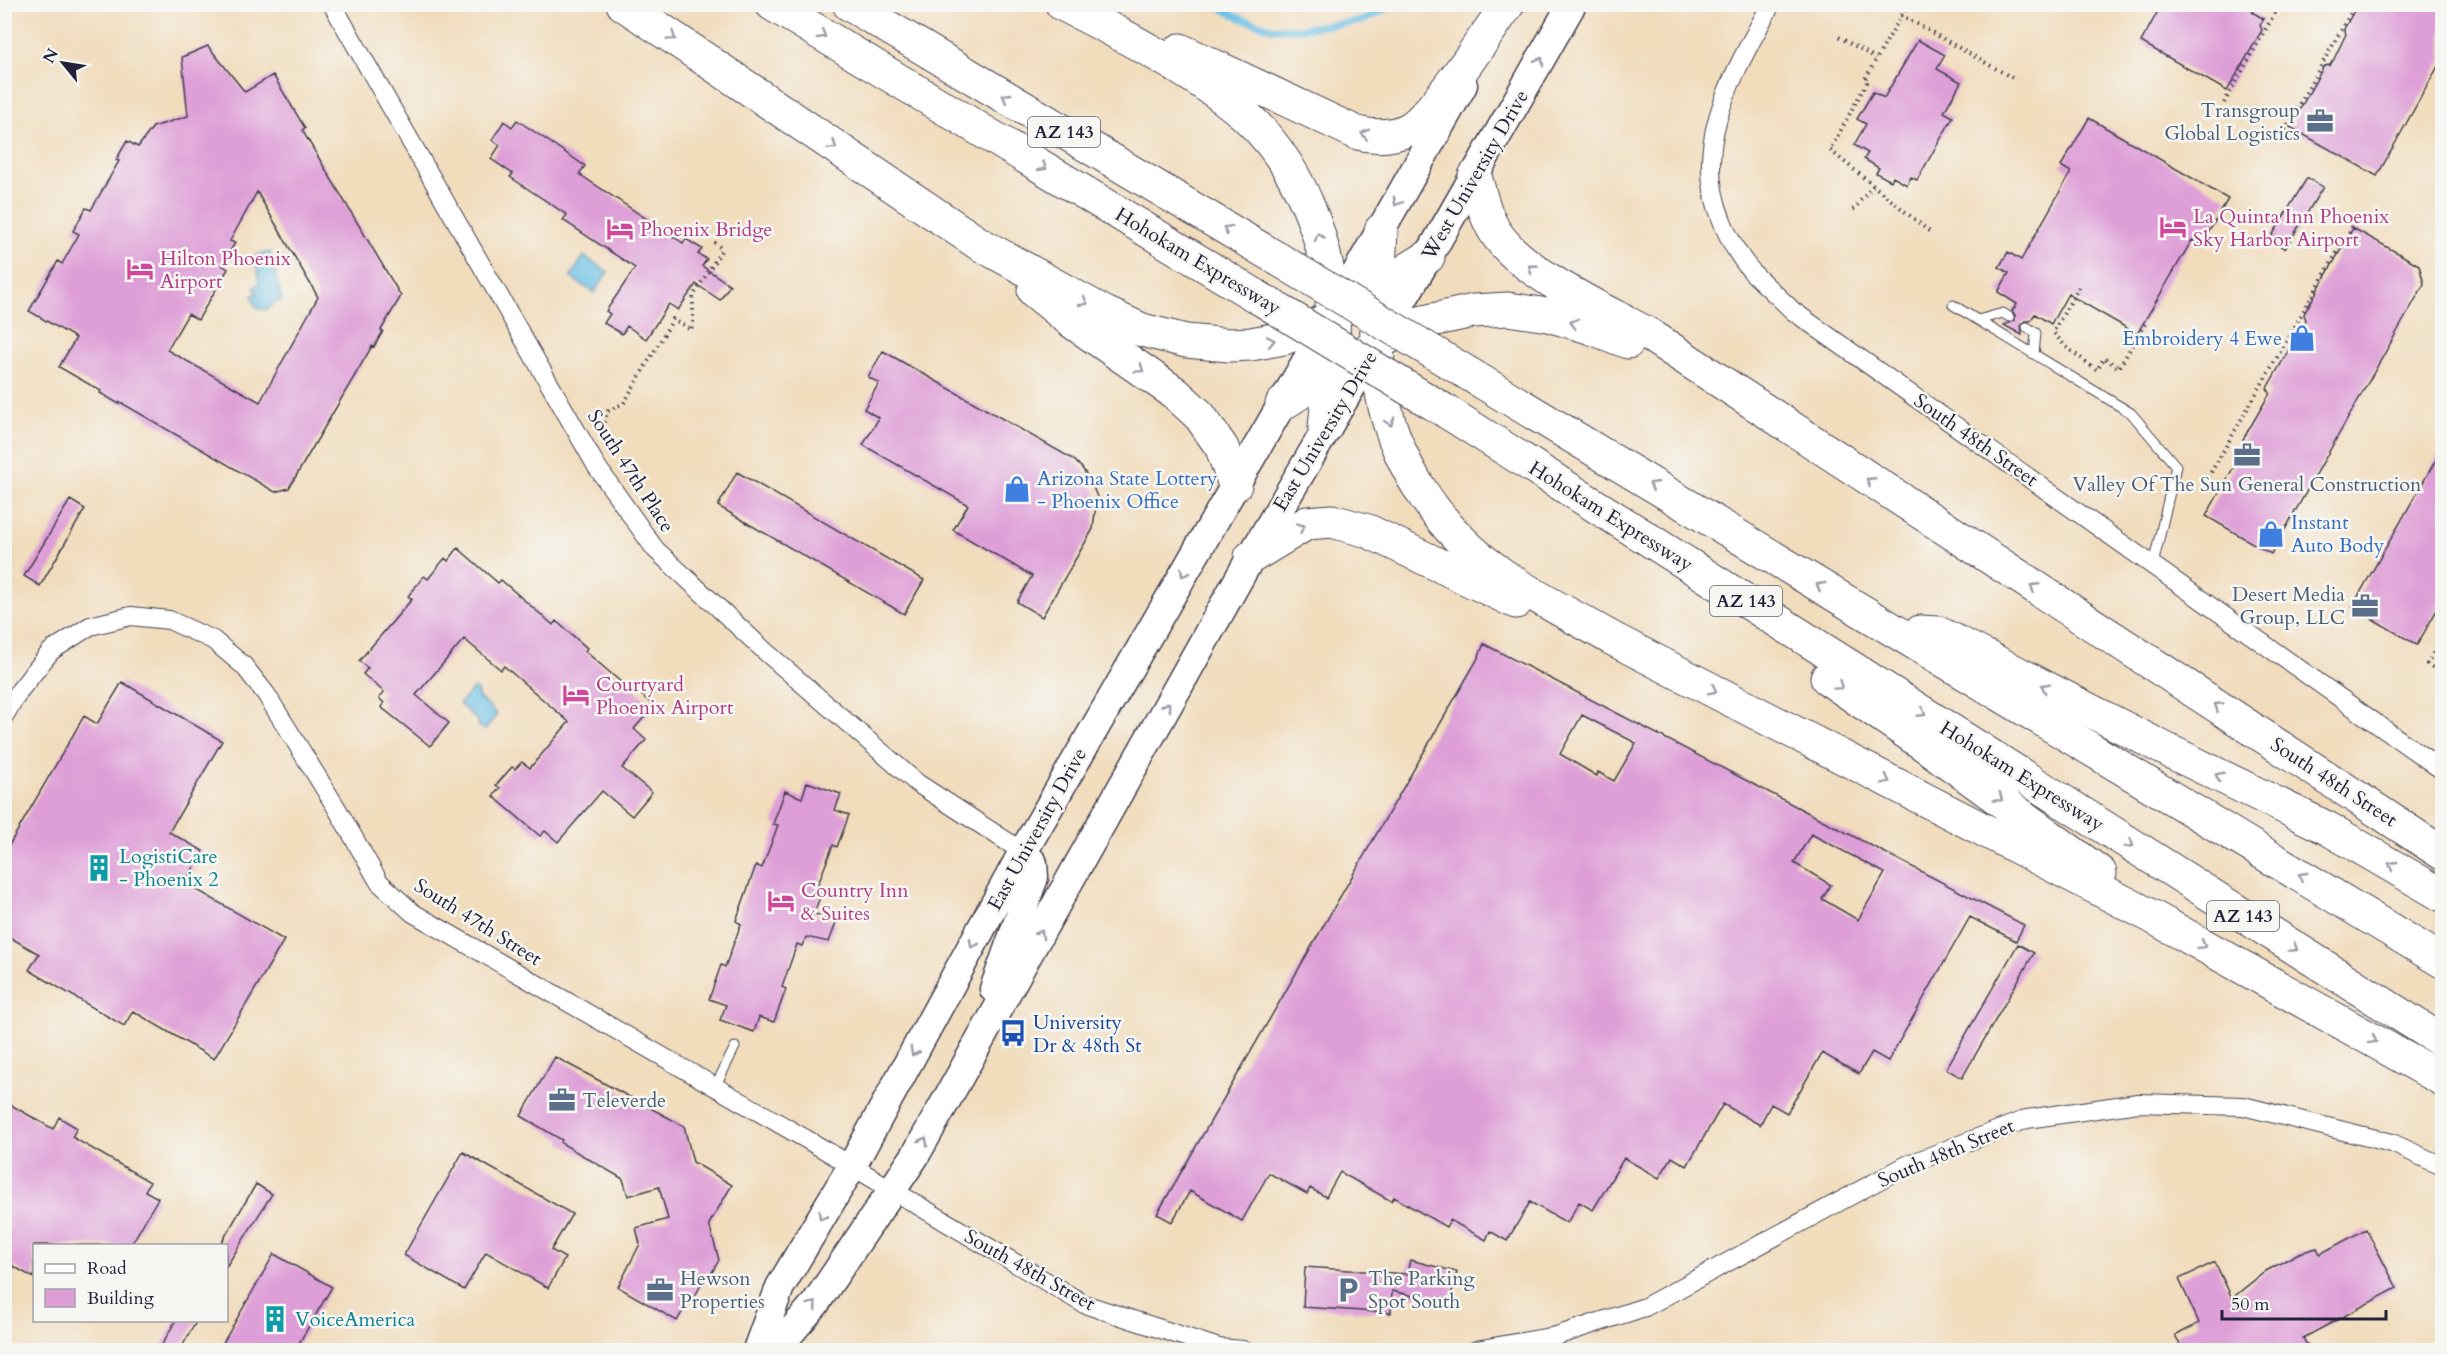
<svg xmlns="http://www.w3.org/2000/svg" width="2447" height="1355" viewBox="0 0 2447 1355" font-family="Cardo,serif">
	<rect width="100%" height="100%" fill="#f6f6f2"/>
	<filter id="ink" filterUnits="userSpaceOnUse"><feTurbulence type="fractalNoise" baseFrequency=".0167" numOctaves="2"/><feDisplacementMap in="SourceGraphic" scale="12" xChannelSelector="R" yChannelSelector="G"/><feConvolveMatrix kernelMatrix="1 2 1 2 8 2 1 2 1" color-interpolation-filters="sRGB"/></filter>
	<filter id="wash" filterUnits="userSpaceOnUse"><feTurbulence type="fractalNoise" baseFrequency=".008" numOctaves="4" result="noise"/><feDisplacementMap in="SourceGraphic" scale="24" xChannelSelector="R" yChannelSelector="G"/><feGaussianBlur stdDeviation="1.35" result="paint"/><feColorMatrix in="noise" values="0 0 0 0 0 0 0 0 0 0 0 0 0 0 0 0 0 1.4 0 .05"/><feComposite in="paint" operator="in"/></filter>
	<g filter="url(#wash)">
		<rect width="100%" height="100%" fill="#f1dcbc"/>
		<!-- water -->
		<path fill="#67bfe4" stroke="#447090" stroke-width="1.5" d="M270,252L282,300L274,303L268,309C257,312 254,305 252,295L257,294L254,287L259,285L256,255Z
			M584,256L608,272L594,293L570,277Z
			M474,688L478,692V697L497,714L485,730L479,727L478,721L459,704Z"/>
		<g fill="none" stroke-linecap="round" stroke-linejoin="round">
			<!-- stream -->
			<path stroke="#67bfe4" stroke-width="7" d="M1213,4L1240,18L1271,28L1297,29L1362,21L1396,4"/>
		</g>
		<g id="blocks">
			<!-- building -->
			<path fill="#de9ed7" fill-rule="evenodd" d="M2162,4H2256L2252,12L2264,19L2260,25L2262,30L2227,91L2141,42Z
				M2358,4H2442V59L2377,176L2290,127L2324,66L2330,65L2334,59L2346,34L2344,29Z
				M1918,40L1945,55L1937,69L1961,82L1944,112L1953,117L1917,180L1911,177L1907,185L1893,177L1891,181L1876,173L1879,168L1864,159L1868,153L1854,145L1866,124L1857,119L1873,92L1884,98Z
				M208,46L245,92L273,75L305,128L302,130L401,296L381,330L383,331L374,347L372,346L289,488L275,492L120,402L119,404L100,393L101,391L59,367L76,338L29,311L58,261L62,264L79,234L73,231L86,208L91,210L119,161L116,160L127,141L138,147L153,127L188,116L182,57ZM257,192L318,297L260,402L167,350L188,314L198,320L228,269L222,265L235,243L230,241Z
				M2089,118L2228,199L2201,245L2192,240L2137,334L2068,294L2051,324L2035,314L2030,321H2025L2021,324L2022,335L2004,325L2015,320V315L2012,311L2017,304L1998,292L2009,273L1999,267L2008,252L2021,260L2071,172L2061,166Z
				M517,120L585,166L579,174L683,243L686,239L702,249L698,254L707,259L702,266L730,285L720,300L696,284L678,310L669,304L646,339L627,326L622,334L604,323L610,314L606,311L635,268L563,220L567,215L510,177L513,174L491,159L500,145L492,140L504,121L512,127Z
				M2307,178L2323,187L2285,249L2270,239Z
				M2353,228L2419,265L2424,284L2271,554L2206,516L2245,447L2242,441L2270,393L2267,388L2306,320L2304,314Z
				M883,351L1073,459L1082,468L1091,482L1097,497L1093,529L1042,617L1017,602L1032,576L953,530L968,505L863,445L879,418L864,409L879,383L868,377Z
				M2442,449V601L2417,645L2352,607Z
				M737,472L924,580L904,614L718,506Z
				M70,500L85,509L40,586L24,576Z
				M458,548L498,583L501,580L553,625L556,621L587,648L585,651L629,689L631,686L654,706L634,729L646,740L622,768L652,792L632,816L602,791L558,842L545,831L540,836L493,796L500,788L496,785L512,767L515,769L522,762L530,768L569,722L504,666L501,670L464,639L416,695L449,723L430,746L381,707L384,703L379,698L384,692L363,674L368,668L359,661L412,599L408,596L424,576L428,579L445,558L448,561Z
				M1484,644L2024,925L2016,941L1970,917L1888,1061L1872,1052L1859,1074L1822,1053L1787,1113L1771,1104L1760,1125L1723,1104L1687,1166L1672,1157L1659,1178L1624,1158L1593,1210L1579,1202L1567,1223L1530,1202L1507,1241L1490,1231L1486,1240L1450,1220L1446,1227L1394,1197L1391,1201L1340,1172L1326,1197L1310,1188L1307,1194L1269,1173L1242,1221L1190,1191L1172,1222L1157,1214L1477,660ZM1582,715L1636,743L1614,781L1598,772L1597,776L1560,754ZM1811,834L1885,873L1858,920L1822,899L1831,885L1794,863Z
				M122,682L222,741L169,832L203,851L185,883L284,940L214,1059L133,1011L124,1026L29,970L39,954L4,934V854L84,716L97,724Z
				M807,782L841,794L835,810L849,815L837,847L833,845L817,887L823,889L814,913L836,923L829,942L806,937L802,946L797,944L782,987L786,989L774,1022L759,1017L754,1032L720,1020L726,1005L709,999L721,965L725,967L741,924L736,921L756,865L762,868L778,825L773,824L785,791L802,798Z
				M2018,944L2034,953L1962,1078L1946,1069Z
				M555,1057L684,1126L693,1162L732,1185L709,1224L719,1260L706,1283L703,1281L692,1302L689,1300L677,1321L618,1287L640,1244L636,1228L668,1219L659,1187L628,1196L623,1179L561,1143L562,1140L521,1116Z
				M4,1101L53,1129L59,1117L77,1128L72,1137L150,1182L145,1191L158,1198L131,1245H34V1278L4,1261Z
				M463,1152L572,1214L551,1250L565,1258L548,1288L486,1252L464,1290L404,1255Z
				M256,1184L272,1194L226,1267V1245H220Z
				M2366,1229L2397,1288L2303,1338L2310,1350H2183L2175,1336L2199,1323L2179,1279L2215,1262L2232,1298L2266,1271L2299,1253L2317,1248L2320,1254Z
				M274,1254L332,1287L295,1350H219Z
				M1410,1260L1457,1272L1450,1300L1440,1298L1439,1302L1392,1291L1391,1313L1303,1307L1305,1267L1407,1274Z
				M176,1320H197L180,1350H159Z"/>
		</g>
	</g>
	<g filter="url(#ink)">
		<use href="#blocks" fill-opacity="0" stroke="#413e4e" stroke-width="1.5"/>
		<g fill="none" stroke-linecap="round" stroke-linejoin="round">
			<defs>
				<path id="service" d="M2069,6V4
					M1953,305L2131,413L2176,466L2153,565
					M1978,320L2003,313L2009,317
					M2027,327L2036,333L2034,354
					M715,1087L735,1047"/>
				<path id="minor" d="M332,4L597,467L655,549L767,653L917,783L1023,852
					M1771,4C1736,71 1690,141 1721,218C1728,238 1739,257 1753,273C1766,286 1780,298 1793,311L2442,770
					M4,716L20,690L51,651L90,626L131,616L169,620L213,640L244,666L266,694L336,807L379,882L413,913L825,1150L1084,1304L1219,1348L1243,1350
					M1476,1350L1556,1336L1645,1307L1907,1165L2027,1119L2138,1103L2243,1106L2392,1143L2442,1166"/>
				<path id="primary" d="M994,989L1034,877L1033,863L1023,852
					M757,1350L780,1287L852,1166L1023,852L1282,404L1463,85
					M775,1350L815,1304L915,1156L1251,557L1428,257L1572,4"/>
				<path id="motorway" d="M623,4L978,243L1105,313L1142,330L1186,341L1229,345L1251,344L1284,338L1314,327L1428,257
					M772,4L1256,296
					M849,4L1278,259
					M1062,4C1119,33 1197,73 1245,115C1300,165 1329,242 1333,315C1335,352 1328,391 1325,428
					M1180,50L1357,133C1374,137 1391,137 1407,130C1431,120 1489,30 1508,4
					M1475,176C1481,197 1485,218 1498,236C1527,276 1607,311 1651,336L2442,853
					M1381,230C1379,280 1373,332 1380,381C1391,460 1438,531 1504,576C1538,599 1575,617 1611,638L2151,916L2442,1079
					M1034,291L1071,321L1175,393L1200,416L1222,448L1235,485
					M1469,374L2442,961
					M1282,404L1377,344L1410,325L1473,311L1508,309L1548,315L1592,328L1628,342
					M1447,412L2442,1041
					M1251,557L1307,523L1332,521L1368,531L1516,602
					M1920,632L1938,633L1963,645L2161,747L2327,828L2442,895
					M1827,678L1926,746L2100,873"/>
			</defs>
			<!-- service casing -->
			<use href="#service" stroke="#413e4e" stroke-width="11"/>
			<!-- minor casing -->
			<use href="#minor" stroke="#413e4e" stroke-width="20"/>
			<!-- primary casing -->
			<use href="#primary" stroke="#413e4e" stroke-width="31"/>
			<!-- motorway casing -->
			<use href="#motorway" stroke="#413e4e" stroke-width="35"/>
			<!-- path -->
			<path stroke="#413e4e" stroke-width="4" stroke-dasharray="1.5 4.5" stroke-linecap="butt" d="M1908,4L1865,79L1867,82L1830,150L1930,232
				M1901,15L2016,80
				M1839,37L1876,58
				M2224,103L2280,4
				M2282,135L2356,4
				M1853,210L1873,186
				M2079,287L2053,332L2066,347L2097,370L2104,358L2119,368L2145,324
				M602,428L608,411L624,403L673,319L691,330L693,322V296L721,251V248L714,242
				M2202,488L2357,218
				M2442,637L2427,664L2442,673"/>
			<!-- service -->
			<use href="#service" stroke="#fff" stroke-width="9"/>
			<!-- minor -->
			<use href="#minor" stroke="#fff" stroke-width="18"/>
			<!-- primary -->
			<use href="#primary" stroke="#fff" stroke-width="28"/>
			<!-- motorway -->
			<use href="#motorway" stroke="#fff" stroke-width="33"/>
			<defs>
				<path id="motorway-bridge" d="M1278,259L1469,374
					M1256,296L1447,412"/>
			</defs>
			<!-- motorway-bridge casing -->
			<use href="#motorway-bridge" stroke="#413e4e" stroke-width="35" stroke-linecap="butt"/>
			<!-- motorway-bridge -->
			<use href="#motorway-bridge" stroke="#fff" stroke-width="33"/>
		</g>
		<!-- one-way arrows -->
		<defs><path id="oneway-chevron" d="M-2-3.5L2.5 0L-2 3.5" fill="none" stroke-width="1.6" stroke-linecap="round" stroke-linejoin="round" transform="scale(1.5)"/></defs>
		<g stroke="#9c9ca7">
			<use href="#oneway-chevron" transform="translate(822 35) rotate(31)"/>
			<use href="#oneway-chevron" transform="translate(672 37) rotate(34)"/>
			<use href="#oneway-chevron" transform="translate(1540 61) rotate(-60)"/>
			<use href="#oneway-chevron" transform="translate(1006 97) rotate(-149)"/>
			<use href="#oneway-chevron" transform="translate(1365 134) rotate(-168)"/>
			<use href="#oneway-chevron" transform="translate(833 146) rotate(34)"/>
			<use href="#oneway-chevron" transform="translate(1043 167) rotate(31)"/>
			<use href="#oneway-chevron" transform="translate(1397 202) rotate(120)"/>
			<use href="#oneway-chevron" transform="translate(1227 229) rotate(-149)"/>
			<use href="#oneway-chevron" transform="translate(1319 237) rotate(-107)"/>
			<use href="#oneway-chevron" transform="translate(1532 268) rotate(-142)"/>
			<use href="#oneway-chevron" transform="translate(1084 302) rotate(29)"/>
			<use href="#oneway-chevron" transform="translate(1574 323) rotate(-164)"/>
			<use href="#oneway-chevron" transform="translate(1271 341) rotate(-11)"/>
			<use href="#oneway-chevron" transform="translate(1140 369) rotate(35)"/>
			<use href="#oneway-chevron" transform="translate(1390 422) rotate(73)"/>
			<use href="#oneway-chevron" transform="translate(1870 481) rotate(-147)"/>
			<use href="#oneway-chevron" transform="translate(1653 485) rotate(-149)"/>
			<use href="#oneway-chevron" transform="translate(1301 527) rotate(-24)"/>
			<use href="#oneway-chevron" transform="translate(1184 573) rotate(120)"/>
			<use href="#oneway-chevron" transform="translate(1820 586) rotate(-149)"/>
			<use href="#oneway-chevron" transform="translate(2034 587) rotate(-147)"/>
			<use href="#oneway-chevron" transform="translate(1839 686) rotate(35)"/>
			<use href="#oneway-chevron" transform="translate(2045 687) rotate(-153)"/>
			<use href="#oneway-chevron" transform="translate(1713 690) rotate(27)"/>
			<use href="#oneway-chevron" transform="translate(1167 706) rotate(-61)"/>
			<use href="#oneway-chevron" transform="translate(2218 706) rotate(-147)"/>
			<use href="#oneway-chevron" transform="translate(1922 713) rotate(32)"/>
			<use href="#oneway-chevron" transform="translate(2219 776) rotate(-154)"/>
			<use href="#oneway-chevron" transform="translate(1886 780) rotate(27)"/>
			<use href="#oneway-chevron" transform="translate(1999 798) rotate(36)"/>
			<use href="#oneway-chevron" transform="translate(2130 844) rotate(32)"/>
			<use href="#oneway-chevron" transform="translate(2392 865) rotate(-150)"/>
			<use href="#oneway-chevron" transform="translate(2302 876) rotate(-149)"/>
			<use href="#oneway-chevron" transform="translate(1040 934) rotate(-61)"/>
			<use href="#oneway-chevron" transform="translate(973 944) rotate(118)"/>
			<use href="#oneway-chevron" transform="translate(2202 945) rotate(29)"/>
			<use href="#oneway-chevron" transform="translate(2294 948) rotate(32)"/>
			<use href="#oneway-chevron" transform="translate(2373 1040) rotate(29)"/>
			<use href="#oneway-chevron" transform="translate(914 1052) rotate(119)"/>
			<use href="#oneway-chevron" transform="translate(924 1141) rotate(-61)"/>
			<use href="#oneway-chevron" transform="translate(822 1216) rotate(120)"/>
			<use href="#oneway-chevron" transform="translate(813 1305) rotate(-52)"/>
		</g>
	</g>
	<!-- icons -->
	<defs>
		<symbol id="office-bare" viewBox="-9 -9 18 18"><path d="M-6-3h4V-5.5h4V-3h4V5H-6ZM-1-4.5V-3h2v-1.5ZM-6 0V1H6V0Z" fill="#5c6f8a" stroke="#f6f6f2" stroke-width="2.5" paint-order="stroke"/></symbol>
		<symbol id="hotel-bare" viewBox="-9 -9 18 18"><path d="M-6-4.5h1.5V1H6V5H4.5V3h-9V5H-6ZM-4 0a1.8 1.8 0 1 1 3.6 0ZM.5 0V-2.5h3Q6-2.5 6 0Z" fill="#d1479c" stroke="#f6f6f2" stroke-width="2.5" paint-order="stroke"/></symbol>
		<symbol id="shop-bare" viewBox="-9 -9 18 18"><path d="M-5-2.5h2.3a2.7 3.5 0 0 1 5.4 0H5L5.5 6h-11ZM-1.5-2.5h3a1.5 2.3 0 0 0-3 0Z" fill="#3f7fe0" stroke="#f6f6f2" stroke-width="2.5" paint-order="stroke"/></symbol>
		<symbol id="building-bare" viewBox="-9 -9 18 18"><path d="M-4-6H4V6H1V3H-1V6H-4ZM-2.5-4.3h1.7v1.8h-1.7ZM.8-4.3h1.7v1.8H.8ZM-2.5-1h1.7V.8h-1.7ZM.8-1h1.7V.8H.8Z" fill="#0f9aa8" stroke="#f6f6f2" stroke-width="2.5" paint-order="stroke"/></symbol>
		<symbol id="bus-bare" viewBox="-9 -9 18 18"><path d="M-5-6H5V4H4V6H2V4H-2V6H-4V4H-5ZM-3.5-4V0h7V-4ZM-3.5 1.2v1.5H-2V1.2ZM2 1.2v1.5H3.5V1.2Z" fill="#1a4fb4" stroke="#f6f6f2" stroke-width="2.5" paint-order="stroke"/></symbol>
		<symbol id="parking-bare" viewBox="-9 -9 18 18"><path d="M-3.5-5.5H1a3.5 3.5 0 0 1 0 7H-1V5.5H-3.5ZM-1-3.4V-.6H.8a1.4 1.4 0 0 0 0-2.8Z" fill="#5c6f8a" stroke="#f6f6f2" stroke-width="2.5" paint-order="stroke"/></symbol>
	</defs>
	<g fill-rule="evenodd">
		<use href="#office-bare" x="2301" y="102" width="38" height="38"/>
		<use href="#hotel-bare" x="2154" y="208" width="38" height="38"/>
		<use href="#hotel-bare" x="601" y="210" width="38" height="38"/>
		<use href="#hotel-bare" x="121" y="250" width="38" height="38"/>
		<use href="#shop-bare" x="2283" y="319" width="38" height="38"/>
		<use href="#office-bare" x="2228" y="436" width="38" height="38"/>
		<use href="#shop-bare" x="998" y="470" width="38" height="38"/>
		<use href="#shop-bare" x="2252" y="515" width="38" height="38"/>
		<use href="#office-bare" x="2346" y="587" width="38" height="38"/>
		<use href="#hotel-bare" x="557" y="676" width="38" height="38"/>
		<use href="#building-bare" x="80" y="849" width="38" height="38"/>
		<use href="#hotel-bare" x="762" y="882" width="38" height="38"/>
		<use href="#bus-bare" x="994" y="1014" width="38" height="38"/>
		<use href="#office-bare" x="543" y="1081" width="38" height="38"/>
		<use href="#office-bare" x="641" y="1271" width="38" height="38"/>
		<use href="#parking-bare" x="1329" y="1271" width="38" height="38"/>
		<use href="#building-bare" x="256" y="1300" width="38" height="38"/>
	</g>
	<g text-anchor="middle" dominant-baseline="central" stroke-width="5" stroke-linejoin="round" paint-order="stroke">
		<!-- shield labels -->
		<g fill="#f6f6f2" stroke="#626272" stroke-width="1.5">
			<rect x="1028" y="117" width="72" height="30" rx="4.5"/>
			<rect x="1710" y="586" width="72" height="30" rx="4.5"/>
			<rect x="2207" y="901" width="72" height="30" rx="4.5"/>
		</g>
		<g font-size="18" font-weight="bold" fill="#22223b">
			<text x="1064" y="132">AZ 143</text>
			<text x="1746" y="601">AZ 143</text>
			<text x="2243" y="916">AZ 143</text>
		</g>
		<!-- service labels -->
		<g font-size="20" fill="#4e5e75" stroke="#f6f6f2" text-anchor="start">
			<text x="2300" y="110" text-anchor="end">Transgroup<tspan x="2300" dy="23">Global Logistics</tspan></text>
			<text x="2247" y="484" text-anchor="middle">Valley Of The Sun General Construction</text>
			<text x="2345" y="594" text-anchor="end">Desert Media<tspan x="2345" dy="23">Group, LLC</tspan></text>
			<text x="582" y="1100">Televerde</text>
			<text x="680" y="1278">Hewson<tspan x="680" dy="23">Properties</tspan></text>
			<text x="1368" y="1278">The Parking<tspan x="1368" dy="23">Spot South</tspan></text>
		</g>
		<!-- street labels -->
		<g font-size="20" fill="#22223b" stroke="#f6f6f2">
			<text transform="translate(1475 175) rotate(-60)">West University Drive</text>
			<text transform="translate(1198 261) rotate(31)">Hohokam Expressway</text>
			<text transform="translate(1325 431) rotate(-59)">East University Drive</text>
			<text transform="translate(1976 440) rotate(35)">South 48th Street</text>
			<text transform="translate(631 471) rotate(57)">South 47th Place</text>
			<text transform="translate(1611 516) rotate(32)">Hohokam Expressway</text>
			<text transform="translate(2022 776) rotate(32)">Hohokam Expressway</text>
			<text transform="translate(2334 782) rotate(33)">South 48th Street</text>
			<text transform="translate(1037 829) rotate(-61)">East University Drive</text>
			<text transform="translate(478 922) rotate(32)">South 47th Street</text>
			<text transform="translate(1946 1153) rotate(-23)">South 48th Street</text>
			<text transform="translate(1030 1270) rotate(29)">South 48th Street</text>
		</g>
		<!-- hotel labels -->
		<g font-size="20" fill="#b23c85" stroke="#f6f6f2" text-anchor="start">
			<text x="2193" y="216">La Quinta Inn Phoenix<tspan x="2193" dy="23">Sky Harbor Airport</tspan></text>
			<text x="640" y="229">Phoenix Bridge</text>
			<text x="160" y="258">Hilton Phoenix<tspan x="160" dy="23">Airport</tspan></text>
			<text x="596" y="684">Courtyard<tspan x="596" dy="23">Phoenix Airport</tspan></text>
			<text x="801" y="890">Country Inn<tspan x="801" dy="23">&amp; Suites</tspan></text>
		</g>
		<!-- shop labels -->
		<g font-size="20" fill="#366cbe" stroke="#f6f6f2" text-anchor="start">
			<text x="2282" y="338" text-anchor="end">Embroidery 4 Ewe</text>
			<text x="1037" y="478">Arizona State Lottery<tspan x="1037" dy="23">- Phoenix Office</tspan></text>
			<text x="2291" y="522">Instant<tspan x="2291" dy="23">Auto Body</tspan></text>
		</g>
		<!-- culture labels -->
		<g font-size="20" fill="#0d838f" stroke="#f6f6f2" text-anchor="start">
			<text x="119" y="856">LogistiCare<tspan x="119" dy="23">- Phoenix 2</tspan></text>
			<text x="295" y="1319">VoiceAmerica</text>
		</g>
		<!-- transit labels -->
		<g font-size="20" fill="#164399" stroke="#f6f6f2" text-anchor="start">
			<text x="1033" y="1022">University<tspan x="1033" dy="23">Dr &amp; 48th St</tspan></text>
		</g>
	</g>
	<!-- margin -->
	<rect width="2447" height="1355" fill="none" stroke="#f6f6f2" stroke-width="24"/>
	<!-- legend -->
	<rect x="33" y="1244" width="195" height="78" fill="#f6f6f2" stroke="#a1a1a9" stroke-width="1.5"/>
	<rect x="45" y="1264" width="30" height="9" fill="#ffffff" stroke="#a1a1a9" stroke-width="1.5"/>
	<text x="87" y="1274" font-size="18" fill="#22223b">Road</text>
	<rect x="45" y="1289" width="30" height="18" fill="#de9ed7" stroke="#a1a1a9" stroke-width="1.5"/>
	<text x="87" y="1304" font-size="18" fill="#22223b">Building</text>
	<!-- north arrow -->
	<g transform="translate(63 63) rotate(300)" stroke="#f6f6f2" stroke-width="4.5" paint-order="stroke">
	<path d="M0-4.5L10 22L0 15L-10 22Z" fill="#22223b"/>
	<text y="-9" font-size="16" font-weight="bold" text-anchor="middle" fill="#22223b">N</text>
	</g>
	<!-- scale -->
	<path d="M2222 1310v9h164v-9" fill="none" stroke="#22223b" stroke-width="3"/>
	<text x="2231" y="1310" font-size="18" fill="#22223b" stroke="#f6f6f2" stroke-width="4.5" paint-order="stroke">50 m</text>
</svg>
